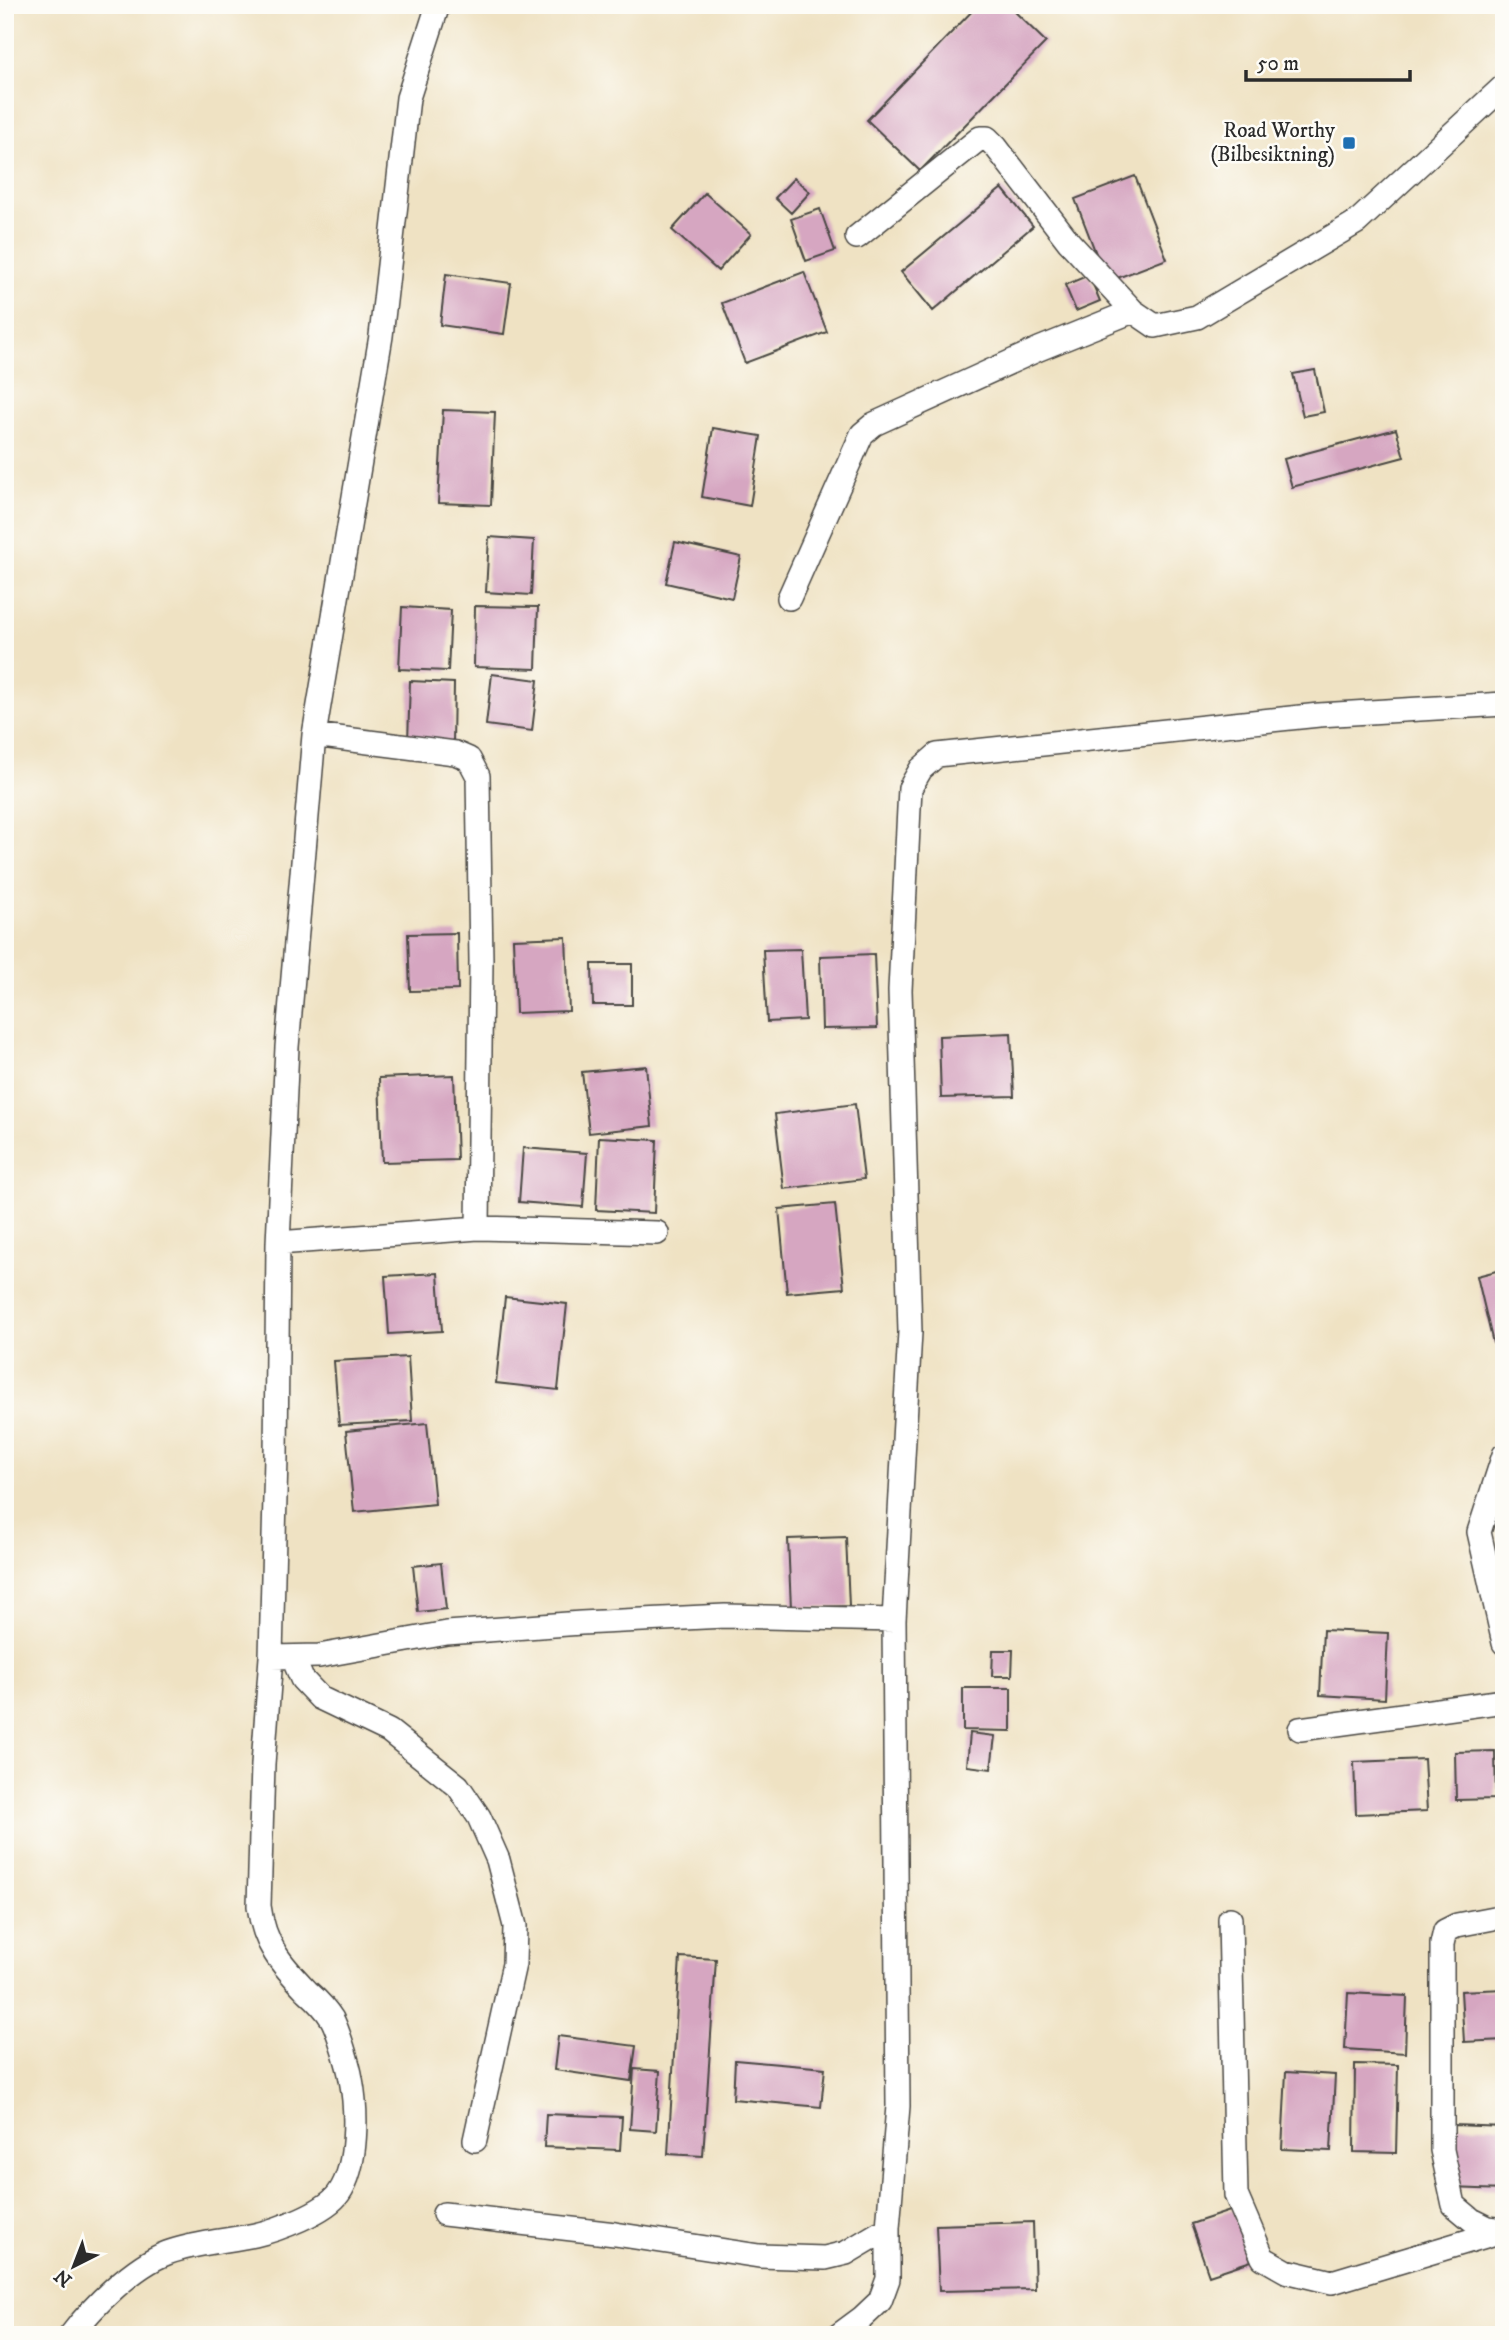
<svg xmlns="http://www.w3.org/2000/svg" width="1509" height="2340" viewBox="0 0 1509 2340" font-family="'IM FELL DW Pica',serif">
	<rect width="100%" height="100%" fill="#fdfcf7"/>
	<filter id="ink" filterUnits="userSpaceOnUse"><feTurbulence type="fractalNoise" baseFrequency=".0143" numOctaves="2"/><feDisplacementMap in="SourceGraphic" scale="14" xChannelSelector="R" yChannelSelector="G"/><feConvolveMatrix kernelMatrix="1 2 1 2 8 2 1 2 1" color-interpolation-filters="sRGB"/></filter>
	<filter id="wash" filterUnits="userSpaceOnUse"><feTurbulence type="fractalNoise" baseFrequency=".00686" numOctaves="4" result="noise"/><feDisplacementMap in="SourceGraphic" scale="28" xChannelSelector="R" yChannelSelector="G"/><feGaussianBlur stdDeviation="1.57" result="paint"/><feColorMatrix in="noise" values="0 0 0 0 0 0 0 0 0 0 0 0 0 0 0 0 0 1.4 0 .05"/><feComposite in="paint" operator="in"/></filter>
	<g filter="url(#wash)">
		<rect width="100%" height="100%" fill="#efe2c3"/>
		<g id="blocks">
			<!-- building -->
			<path fill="#d6a6c1" d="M978,5H1008L1046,42L920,171L867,120Z
				M1135,176L1167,259L1107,282L1075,199Z
				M794,178L810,192L791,213L775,198Z
				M1002,188L1033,226L933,311L901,272Z
				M705,193L751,234L718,271L672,230Z
				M820,209L835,251L806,261L791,219Z
				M804,272L827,332L745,363L722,303Z
				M446,274L511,283L504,334L440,325Z
				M1089,275L1100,301L1076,311L1065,285Z
				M1315,370L1324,412L1303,416L1293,374Z
				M443,410L495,412L491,505L438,503Z
				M713,428L761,436L750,506L702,497Z
				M1396,429L1404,457L1292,487L1284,459Z
				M489,537L534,540L531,595L486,592Z
				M675,542L741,557L732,598L666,583Z
				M475,606L538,607L536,669L474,667Z
				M402,607L451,610L448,671L399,669Z
				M492,674L538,680L532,731L486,725Z
				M410,681L454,683L453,744L408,742Z
				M457,933L458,990L410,991L408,934Z
				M566,937L569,1011L516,1013L513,939Z
				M801,949L805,1020L767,1022L763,950Z
				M874,954L877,1028L822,1029L820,956Z
				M592,964H632V1005H593Z
				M1011,1033L1014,1096L941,1098L939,1036Z
				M646,1066L652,1126L589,1133L582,1072Z
				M454,1075L457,1160L382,1162L379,1078Z
				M855,1104L864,1179L784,1189L775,1114Z
				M599,1137L657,1140L654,1213L596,1210Z
				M523,1148L587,1153L583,1207L519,1202Z
				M835,1204L844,1288L787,1293L779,1209Z
				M1504,1269V1341L1493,1343L1477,1276Z
				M438,1273L442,1331L389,1334L385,1276Z
				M505,1297L567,1304L558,1390L496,1383Z
				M408,1357L412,1421L339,1425L334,1361Z
				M427,1423L435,1504L354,1512L346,1431Z
				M846,1537L849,1606L791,1608L788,1539Z
				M441,1563L446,1609L418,1612L413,1566Z
				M1323,1630L1388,1633L1385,1699L1320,1695Z
				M993,1650H1013L1012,1676H992Z
				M963,1688H1011V1731L963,1730Z
				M970,1733L995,1736L991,1769L967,1766Z
				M1495,1751L1496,1799L1456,1800L1455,1752Z
				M1424,1759L1427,1811L1356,1814L1354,1762Z
				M680,1957L716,1959L703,2156L668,2154Z
				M1504,1989V2040L1464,2042L1461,1991Z
				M1348,1993L1407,1996L1405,2053L1345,2049Z
				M558,2036L636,2046L631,2081L554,2070Z
				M735,2060L825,2068L821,2107L733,2099Z
				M1355,2064L1398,2065L1396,2153L1354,2152Z
				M634,2069L660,2071L656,2131L630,2129Z
				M1286,2072L1335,2075L1331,2151L1282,2149Z
				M546,2114L622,2117L620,2150L544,2147Z
				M1454,2125L1504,2127V2190L1452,2188Z
				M1233,2210L1251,2261L1209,2275L1191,2224Z
				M1033,2222L1035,2289L939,2291L936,2225Z"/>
		</g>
	</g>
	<g filter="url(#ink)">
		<use href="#blocks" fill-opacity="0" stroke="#484642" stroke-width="2"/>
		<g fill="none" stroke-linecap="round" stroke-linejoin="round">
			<defs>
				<path id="minor" d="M438,5L408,98L381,336L314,735L287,1047L278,1243L276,1457L271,1657L319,1656L447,1633L581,1623L725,1616L894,1620L910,1332L900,990L910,788L921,769L937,755L1319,715L1504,704
					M857,237L980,138H987L996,147L1069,242L1133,311L1155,326L1197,317L1357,222L1504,86
					M789,598L862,434L874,424L1039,349L1133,311
					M314,735L455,753L469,759L478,776L481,961L478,1228
					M278,1243L478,1228L657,1233
					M1504,1455L1479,1532L1504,1643
					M293,1658L302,1679L320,1698L389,1731L458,1786L479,1817L498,1860L515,1926L514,1964L475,2140
					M1300,1729L1504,1701
					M1504,1916L1457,1925L1445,1931L1442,1944V2150L1454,2205L1472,2220L1488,2228L1504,2230
					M1230,1919L1236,2195L1263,2258L1286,2271L1332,2282L1502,2231
					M444,2214L615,2234L759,2256L825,2258L846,2253L888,2228
					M71,2335C93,2306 133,2266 167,2253C194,2243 226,2241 255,2235C277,2230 326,2212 339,2193C358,2166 357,2110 351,2079C349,2066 338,2030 332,2019C326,2009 316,1999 307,1991C281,1964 264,1945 259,1906L263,1764L271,1657
					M839,2335L862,2318L880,2301L888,2279V2228L898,2106L894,1620"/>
			</defs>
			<!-- minor casing -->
			<use href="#minor" stroke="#484642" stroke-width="26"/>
			<!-- minor -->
			<use href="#minor" stroke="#fff" stroke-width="23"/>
		</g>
	</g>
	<!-- markers -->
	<rect fill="#1f6fb2" stroke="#fdfcf7" stroke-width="2.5" x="1342" y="136" width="14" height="14" rx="3.5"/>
	<g text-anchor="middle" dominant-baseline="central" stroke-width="5" stroke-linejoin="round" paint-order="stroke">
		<!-- poi labels -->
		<g font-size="21" fill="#2b2b2b" stroke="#fdfcf7" text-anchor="end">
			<text x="1335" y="131">Road Worthy<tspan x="1335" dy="24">(Bilbesiktning)</tspan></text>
		</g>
	</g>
	<!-- margin -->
	<rect width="1509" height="2340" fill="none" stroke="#fdfcf7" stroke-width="28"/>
	<!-- north arrow -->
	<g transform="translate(74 2266) rotate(222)" stroke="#fdfcf7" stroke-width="5" paint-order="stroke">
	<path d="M0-5L12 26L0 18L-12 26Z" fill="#2b2b2b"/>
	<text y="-10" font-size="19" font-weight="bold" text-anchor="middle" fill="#2b2b2b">N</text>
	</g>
	<!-- scale -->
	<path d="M1246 70v10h164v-10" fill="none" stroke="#2b2b2b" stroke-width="3.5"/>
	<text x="1257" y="70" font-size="21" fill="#2b2b2b" stroke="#fdfcf7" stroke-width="5" paint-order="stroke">50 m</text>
</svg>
